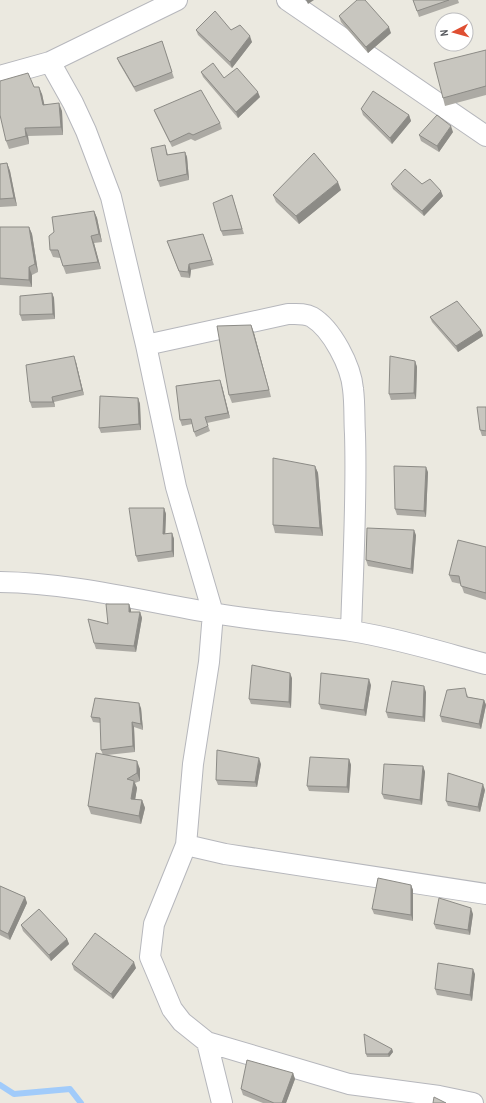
<svg xmlns="http://www.w3.org/2000/svg" width="486" height="1103" viewBox="0 0 486 1103" font-family="'Archivo Narrow',sans-serif">
	<rect width="100%" height="100%" fill="#ebe9e0"/>
	<g fill="none" stroke-linecap="round" stroke-linejoin="round">
		<!-- stream -->
		<path stroke="#a1cbfa" stroke-width="6" d="M0,1085L14,1094L70,1089L81,1103"/>
		<defs>
			<path id="street" d="M287,0L486,136
				M50,62L73,103L86,131L111,197L146,345L176,487L213,613L209,662L193,764L186,845L154,924L150,957L172,1009L182,1022L207,1042L222,1103
				M0,76L50,62L177,0
				M146,345L288,314C296,314 305,313 312,317C332,329 351,366 353,389C355,404 354,419 355,434C357,500 353,565 351,631
				M0,582C72,583 142,601 213,613C258,621 305,624 351,631C396,638 441,652 486,664
				M186,845L225,854L486,894
				M207,1042L349,1084L439,1096L473,1103"/>
		</defs>
		<!-- street casing -->
		<use href="#street" stroke="#b6b7bc" stroke-width="22"/>
		<!-- street -->
		<use href="#street" stroke="#fff" stroke-width="20"/>
	</g>
	<!-- wall -->
	<path fill="#acaaa4" d="M413,0H458L459,3L419,17Z
		M339,16L391,33L368,53L341,22Z
		M196,30H231L252,42L232,68L198,35Z
		M162,41L174,78L136,92L119,63L117,58Z
		M486,50V95L445,106L443,98Z
		M201,72L224,78L260,97L238,118L203,77Z
		M34,87L42,94L44,104L62,111L63,135L28,136L29,144L9,149L6,141Z
		M361,109L409,115L411,121L392,144L363,115Z
		M154,110L220,123L222,129L195,141L191,139L172,147L156,115Z
		M453,132L439,152L421,141L419,135Z
		M165,145L168,155L185,152L187,157L189,180L160,187L158,181Z
		M7,163L10,171L17,206L0,207V164Z
		M391,184H422L443,196L424,216L393,189Z
		M341,190L299,224L276,202L273,195Z
		M232,195L244,234L223,236L221,231Z
		M94,211L97,218L102,242L94,243L101,269L66,274L60,258L53,257L50,250Z
		M0,227H29L32,234L38,272L32,275V287L0,285Z
		M203,234L214,265L191,270L190,278L181,277L167,241Z
		M52,293L54,298L55,319L22,321L20,315Z
		M430,317L481,330L483,336L458,352L432,322Z
		M251,325L254,333L271,397L232,403L229,395Z
		M415,361L417,367L416,399L391,400L389,394Z
		M76,362L84,395L54,402L55,407L32,408L30,402Z
		M222,386L230,418L207,423L210,431L196,437L194,432L192,424L182,426L180,420Z
		M138,398L140,404L141,430L101,433L99,428Z
		M486,407V436H482L480,430Z
		M315,466L318,473L323,536L275,533L273,525Z
		M428,472L426,517L397,515L395,509Z
		M164,508L166,514L165,534L172,533L174,539V557L138,562L136,556Z
		M416,535L413,574L368,566L366,560Z
		M486,547V600L464,593L461,584L452,582L449,575Z
		M129,604L131,610V612H140L142,618L136,652L96,649L94,643L108,624Z
		M292,678L291,708L251,704L249,699Z
		M371,685L366,716L321,709L319,704Z
		M426,692L425,722L388,718L386,712Z
		M467,694L468,697L484,700L486,705L481,729L442,722L440,716Z
		M141,708L143,730L134,727L135,752L107,755L140,769V781L135,783L137,788L135,799L142,800L145,808L141,824L91,814L88,806L103,755L101,750V723L93,722L91,717Z
		M349,759L351,765L349,793L309,791L307,786Z
		M261,764L257,787L218,785L216,780Z
		M423,766L425,772L422,805L384,799L382,794Z
		M485,790L480,812L448,806L446,801Z
		M411,885L413,890V921L374,914L372,909Z
		M0,886L25,897L27,903L10,940L0,935Z
		M473,914L470,935L436,929L434,924Z
		M21,925L67,939L69,944L51,961L23,931Z
		M72,964L136,968L113,999L74,970Z
		M475,974L472,1001L437,995L435,989Z
		M392,1049L393,1052L389,1057H367L366,1054Z
		M293,1073L295,1079L286,1103H263L243,1095L241,1089Z"/>
	<!-- shaded-wall -->
	<path fill="#8c8b86" d="M306,0H314L308,4Z
		M389,27L391,33L368,53L366,47Z
		M250,36L252,42L232,68L230,62Z
		M39,87L42,94L46,112L43,105Z
		M258,92L260,97L238,118L236,112Z
		M59,103L62,111L63,135L61,127Z
		M409,115L411,121L392,144L390,138Z
		M451,126L453,132L439,152L437,146Z
		M25,128L28,136L29,144L26,136Z
		M185,152L187,157L189,180L187,174Z
		M7,163L10,171L17,206L14,198Z
		M338,182L341,190L299,224L296,216Z
		M441,191L443,196L424,216L422,211Z
		M94,211L97,218L102,242L99,234Z
		M29,227L32,234L38,272L35,264Z
		M91,236L94,243L101,269L98,262Z
		M189,264L191,270L190,278L188,272Z
		M29,267L32,275V287L29,280Z
		M52,293L54,298L55,319L53,314Z
		M251,325L254,333L271,397L269,390Z
		M481,330L483,336L458,352L456,346Z
		M74,356L76,362L84,395L82,390Z
		M415,361L417,367L416,399L414,393Z
		M220,380L222,386L230,418L228,413Z
		M52,397L54,402L55,407L53,402Z
		M138,398L140,404L141,430L139,424Z
		M315,466L318,473L323,536L320,528Z
		M426,467L428,472L426,517L424,511Z
		M164,508L166,514L165,540L163,534Z
		M414,530L416,535L413,574L411,569Z
		M172,533L174,539V557L172,551Z
		M129,604L131,610V618L129,612Z
		M140,612L142,618L136,652L134,646Z
		M290,673L292,678L291,708L289,702Z
		M369,679L371,685L366,716L364,710Z
		M424,686L426,692L425,722L423,717Z
		M484,700L486,705L481,729L479,724Z
		M139,703L141,708L143,730L141,724Z
		M132,722L134,727L135,752L133,746Z
		M259,758L261,764L257,787L255,782Z
		M349,759L351,765L349,793L347,787Z
		M137,761L140,769V781L137,773Z
		M423,766L425,772L422,805L420,800Z
		M134,781L137,788L134,807L131,799Z
		M483,784L485,790L480,812L478,807Z
		M142,800L145,808L141,824L139,816Z
		M411,885L413,890V921L411,915Z
		M25,897L27,903L10,940L8,934Z
		M471,908L473,914L470,935L468,930Z
		M67,939L69,944L51,961L49,955Z
		M134,962L136,968L113,999L111,994Z
		M473,969L475,974L472,1001L470,995Z
		M392,1049L393,1052L389,1057L388,1054Z
		M293,1073L295,1079L286,1103H282Z"/>
	<!-- building -->
	<path fill="#c8c6bf" stroke="#8c8b86" d="M357,0H365L389,27L366,47L339,16Z
		M413,0H449L417,11Z
		M215,11L231,30L240,25L250,36L230,62L196,30Z
		M162,41L172,72L134,87L117,58Z
		M486,50V86L443,98L434,63Z
		M213,63L224,78L237,68L258,92L236,112L201,72Z
		M28,73L34,87H39L43,105L59,103L61,127L25,128L26,136L6,141L0,115V81Z
		M201,90L220,123L193,135L189,133L170,142L154,110Z
		M373,91L409,115L390,138L361,109Z
		M437,115L451,126L437,146L419,135Z
		M165,145L167,155L185,152L187,174L158,181L151,148Z
		M314,153L338,182L296,216L273,195Z
		M7,163L14,198L0,199V164Z
		M405,169L422,184L430,179L441,191L422,211L391,184Z
		M232,195L242,229L221,231L213,203Z
		M94,211L99,234L91,236L98,262L63,266L58,250H50L49,236L54,232L52,217Z
		M0,227H29L35,264L29,267V280L0,278Z
		M203,234L212,260L189,264L188,272L179,271L167,241Z
		M52,293L53,314L20,315V296Z
		M457,301L481,330L456,346L430,317Z
		M251,325L269,390L229,395L217,326Z
		M74,356L82,390L52,397L53,402H30L26,365Z
		M390,356L415,361L414,393L389,394Z
		M220,380L228,413L205,417L208,426L194,432L191,419L180,420L176,386Z
		M100,396L138,398L139,424L99,428Z
		M477,407H486V431L480,430Z
		M273,458L315,466L320,528L273,525Z
		M394,466L426,467L424,511L395,509Z
		M129,508H164L163,534L172,533V551L136,556Z
		M367,528L414,530L411,569L366,560Z
		M458,540L486,547V593L461,586L459,576L449,575Z
		M106,604H129V612H140L134,646L94,643L88,619L108,624Z
		M252,665L290,673L289,702L249,699Z
		M321,673L369,679L364,710L319,704Z
		M392,681L424,686L423,717L386,712Z
		M465,688L467,697L484,700L479,724L440,716L447,690Z
		M95,698L139,703L141,724L132,722L133,746L101,750L100,718L91,717Z
		M217,750L259,758L255,782L216,780Z
		M96,753L137,761V773L127,779L134,781L131,799L142,800L139,816L88,806Z
		M310,757L349,759L347,787L307,786Z
		M384,764L423,766L420,800L382,794Z
		M448,773L483,784L478,807L446,801Z
		M378,878L411,885V915L372,909Z
		M0,886L25,897L8,934L0,930Z
		M439,898L471,908L468,930L434,924Z
		M39,909L67,939L49,955L21,925Z
		M95,933L134,962L111,994L72,964Z
		M438,963L473,969L470,995L435,989Z
		M364,1034L392,1049L388,1054H366Z
		M247,1060L293,1073L282,1103H274L241,1089Z
		M434,1097L446,1103H433Z"/>
	<!-- north arrow -->
	<g transform="translate(454 32) rotate(264)"><circle r="19" fill="#ffffff" stroke="#bdbdbf"/>
	<path d="M0-3L7 15L0 10L-7 15Z" fill="#df4f32"/>
	<text y="-6" font-size="11" font-weight="bold" text-anchor="middle" fill="#595b60">N</text>
	</g>
</svg>
